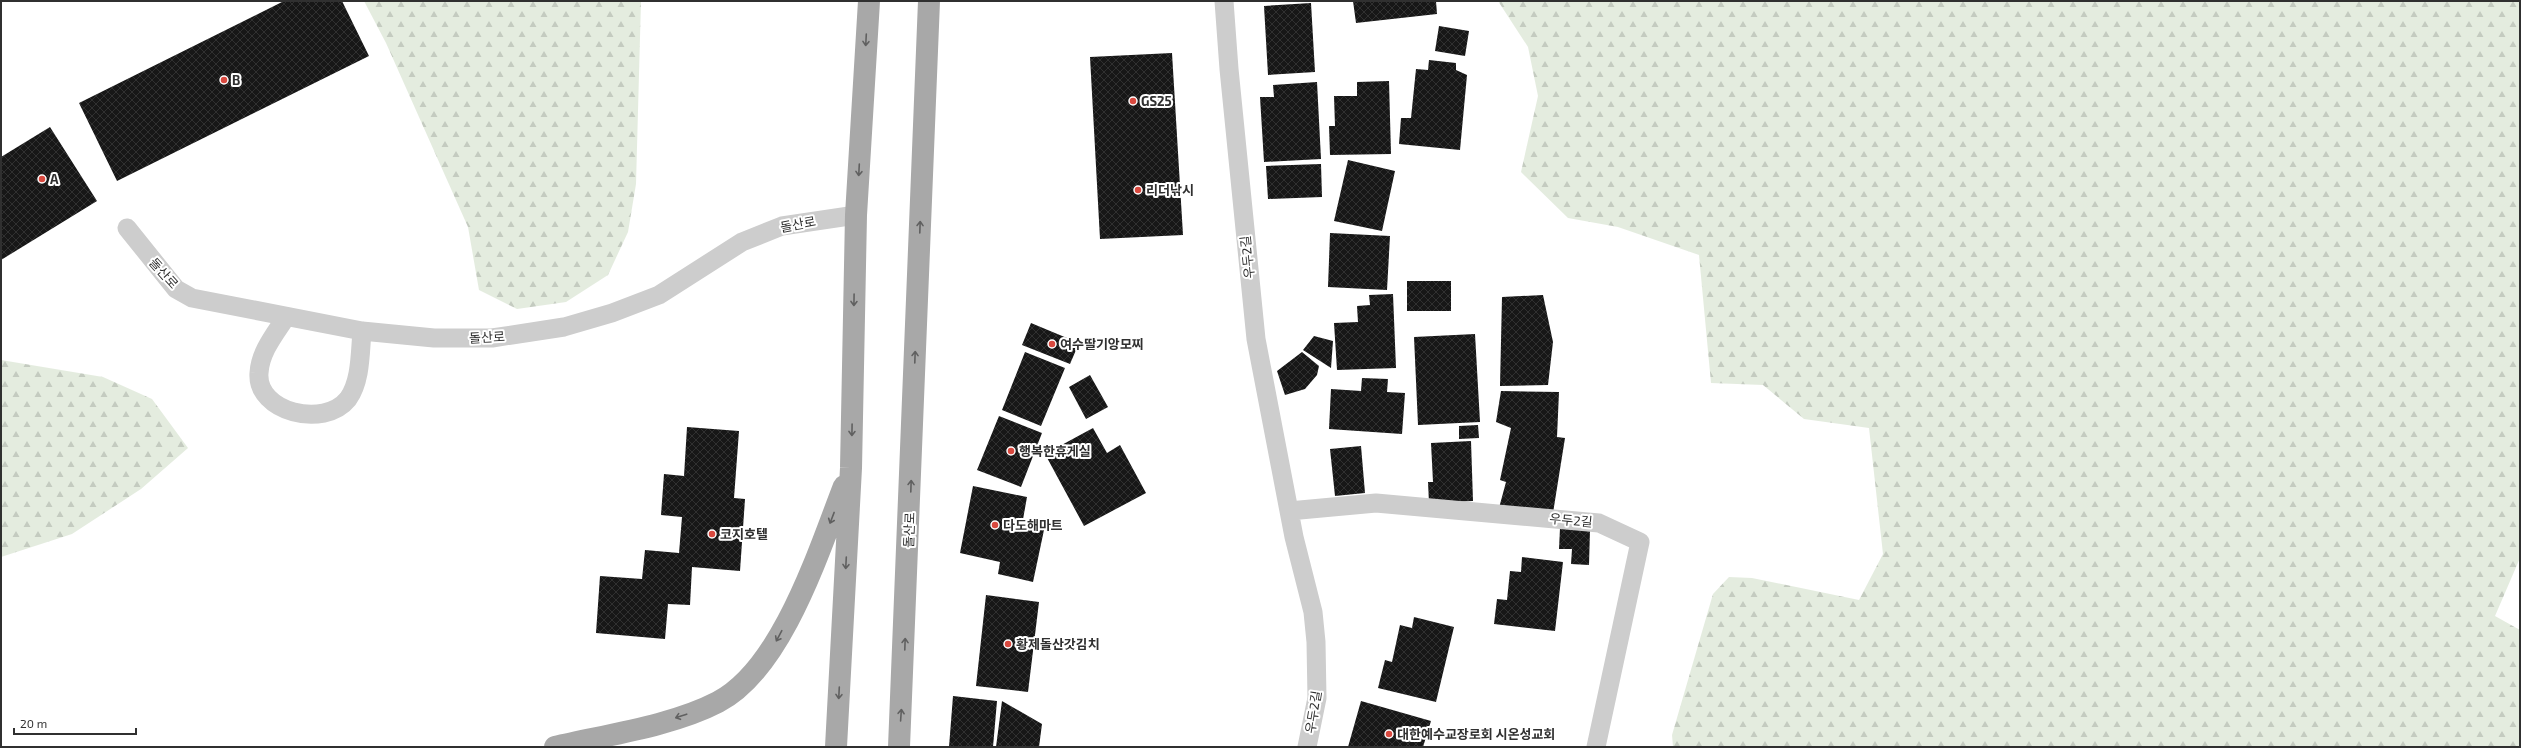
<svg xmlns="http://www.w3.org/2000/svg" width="2521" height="748" viewBox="0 0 2521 748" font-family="'Exo 2','Noto Sans KR',sans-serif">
	<defs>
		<pattern id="forest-firs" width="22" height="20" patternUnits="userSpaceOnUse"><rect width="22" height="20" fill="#e4ecdf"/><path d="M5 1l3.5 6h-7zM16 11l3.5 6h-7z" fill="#c4cbc0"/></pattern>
		<pattern id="building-cross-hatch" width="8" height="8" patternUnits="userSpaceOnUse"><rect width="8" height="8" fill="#171717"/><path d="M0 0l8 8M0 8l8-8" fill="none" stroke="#303030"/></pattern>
	</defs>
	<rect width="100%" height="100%" fill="#fff"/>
	<!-- forest -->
	<path fill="url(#forest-firs)" d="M364,1H641L636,184L628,232L608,275L566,302L517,309L479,290L468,227L386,43Z
		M1498,1H2520V558L2495,616L2520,630V747H1673L1672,735L1713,594L1729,577L1752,578L1859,600L1883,554L1869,428L1804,419L1763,385L1711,383L1699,255L1618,227L1568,218L1521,172L1538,96L1528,47Z
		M1,360L103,377L152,399L188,448L141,489L72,534L1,557Z"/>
	<!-- building -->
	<path fill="url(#building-cross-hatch)" d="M284,1H342L369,56L117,181L79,103Z
		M1353,1H1436L1437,14L1356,23Z
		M1311,3L1315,72L1268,75L1264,6Z
		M1439,26L1469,31L1465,56L1435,51Z
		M1172,53L1183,235L1100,239L1090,57Z
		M1429,60L1456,63V70L1467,75L1460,150L1399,144L1401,118H1411L1416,69L1428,70Z
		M1389,81L1391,154L1330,155L1329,126H1335L1334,96H1357V82Z
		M1317,82L1321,159L1264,162L1260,97H1274L1273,85Z
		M50,127L97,201L1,260V157Z
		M1348,160L1395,171L1382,231L1334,221Z
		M1321,164L1322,197L1268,199L1266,166Z
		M1330,233L1390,236L1387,290L1328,287Z
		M1407,281H1451V311H1407Z
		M1393,294L1396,368L1337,370L1334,323L1358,322L1357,306L1370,305L1369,295Z
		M1543,295L1553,342L1548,385L1500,386L1502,297Z
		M1031,323L1079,343L1070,364L1022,345Z
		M1475,334L1480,422L1418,425L1414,337Z
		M1314,336L1333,341L1331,368L1303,350Z
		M1025,352L1065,368L1041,426L1002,410Z
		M1302,352L1319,366L1317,375L1305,389L1285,395L1277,371Z
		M1090,375L1108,407L1086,419L1069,387Z
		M1362,378L1388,379L1387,392L1405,393L1402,434L1329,429L1331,389L1361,391Z
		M1501,391L1559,392L1557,437L1565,438L1553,513L1499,508L1506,482L1500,480L1511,428L1496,422Z
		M999,416L1042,433L1021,487L977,470Z
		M1478,425L1479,438L1459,439V426Z
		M687,427L739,431L734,498L745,499L740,571L692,567L690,605L668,604L665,639L596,633L600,576L642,579L645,550L679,553L682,517L661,515L664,474L684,476Z
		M1093,428L1107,453L1120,445L1146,493L1084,526L1045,454Z
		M1471,441L1473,501L1429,503L1428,482H1433L1431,443Z
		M1361,446L1365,493L1335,496L1330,449Z
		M973,486L1027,497L1022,525L1044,530L1033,582L998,574L1000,562L960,553Z
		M1560,528L1590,530L1589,565L1571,564L1572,549H1559Z
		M1522,557L1563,562L1555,631L1494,624L1497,599L1507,600L1510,571L1521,572Z
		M986,595L1039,602L1028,692L976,686Z
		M1414,617L1454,627L1436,702L1378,688L1385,660L1392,662L1400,625L1412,628Z
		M953,696L997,701L993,747H949Z
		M1002,701L1042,724L1039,747H996Z
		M1361,701L1431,721L1423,747H1348Z"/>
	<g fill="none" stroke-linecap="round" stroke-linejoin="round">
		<!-- lane -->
		<path stroke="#cdcdcd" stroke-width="19" d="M1224,1L1229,69L1256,339L1294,537L1313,612L1316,642L1317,698L1307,747
			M127,228L176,289L192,298L362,331L434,338H492L564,327L612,313L659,295L742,242L782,226L856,215
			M286,317C275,334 260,352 259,373C256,412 324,429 348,399C361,381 360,353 362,331
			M1289,511L1376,503L1599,523L1640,542L1596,747"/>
		<!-- primary -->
		<path stroke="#a8a8a8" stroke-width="22" d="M555,747C606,735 672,726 718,702C782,669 819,550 844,486
			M836,747L851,468L856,215L869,1
			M899,747L929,1"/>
	</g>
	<!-- one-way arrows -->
	<defs><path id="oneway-shaft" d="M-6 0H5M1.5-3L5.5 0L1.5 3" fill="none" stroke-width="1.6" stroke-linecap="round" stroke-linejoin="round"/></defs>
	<g stroke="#606060">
		<use href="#oneway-shaft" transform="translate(866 40) rotate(93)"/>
		<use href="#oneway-shaft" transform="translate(859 170) rotate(93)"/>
		<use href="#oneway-shaft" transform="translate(920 227) rotate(-88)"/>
		<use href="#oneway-shaft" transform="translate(854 300) rotate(91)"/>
		<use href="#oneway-shaft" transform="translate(915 357) rotate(-88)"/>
		<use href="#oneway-shaft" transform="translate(852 430) rotate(91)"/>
		<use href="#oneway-shaft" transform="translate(911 486) rotate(-88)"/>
		<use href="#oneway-shaft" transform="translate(832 518) rotate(111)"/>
		<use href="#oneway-shaft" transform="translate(846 563) rotate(93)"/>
		<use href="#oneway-shaft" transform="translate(779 636) rotate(118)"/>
		<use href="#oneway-shaft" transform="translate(905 644) rotate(-88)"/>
		<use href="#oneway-shaft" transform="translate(839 693) rotate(93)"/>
		<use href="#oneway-shaft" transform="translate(901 715) rotate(-86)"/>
		<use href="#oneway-shaft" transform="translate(681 716) rotate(162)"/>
	</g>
	<!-- markers -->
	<g fill="#d9493f" stroke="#fff" stroke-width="1.5">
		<circle cx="224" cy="80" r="4"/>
		<circle cx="1133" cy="101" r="4"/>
		<circle cx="42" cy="179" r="4"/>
		<circle cx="1138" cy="190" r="4"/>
		<circle cx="1052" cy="344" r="4"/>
		<circle cx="1011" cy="451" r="4"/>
		<circle cx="995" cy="525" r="4"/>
		<circle cx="712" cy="534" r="4"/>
		<circle cx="1008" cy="644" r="4"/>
		<circle cx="1389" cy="734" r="4"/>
	</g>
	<g text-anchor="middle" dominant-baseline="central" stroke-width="4" stroke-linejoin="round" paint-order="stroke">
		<!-- poi labels -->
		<g font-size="13" font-weight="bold" fill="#303030" stroke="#fff" text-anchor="start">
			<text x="232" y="80">B</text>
			<text x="1141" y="101">GS25</text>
			<text x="50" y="179">A</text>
			<text x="1146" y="190">리더낚시</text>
			<text x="1060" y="344">여수딸기앙모찌</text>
			<text x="1019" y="451">행복한휴게실</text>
			<text x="1003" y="525">다도해마트</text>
			<text x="720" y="534">코지호텔</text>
			<text x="1016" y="644">황제돌산갓김치</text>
			<text x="1397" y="734">대한예수교장로회 시온성교회</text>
		</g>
		<!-- street labels -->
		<g font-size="13" fill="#303030" stroke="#fff">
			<text transform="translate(798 224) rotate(-11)">돌산로</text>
			<text transform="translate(1247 257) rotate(-96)">우두2길</text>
			<text transform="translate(164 273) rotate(48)">돌산로</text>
			<text transform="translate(487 337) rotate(-3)">돌산로</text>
			<text transform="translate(1571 520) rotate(5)">우두2길</text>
			<text transform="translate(909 530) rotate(-88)">돌산로</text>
			<text transform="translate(1313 712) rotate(-81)">우두2길</text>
		</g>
	</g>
	<!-- border -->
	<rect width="2521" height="748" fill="none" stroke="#303030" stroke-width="4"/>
	<!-- scale -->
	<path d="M14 728v6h122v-6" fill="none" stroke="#303030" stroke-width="2"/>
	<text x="20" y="728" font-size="12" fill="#303030" stroke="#ffffff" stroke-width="3" paint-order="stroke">20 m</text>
</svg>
